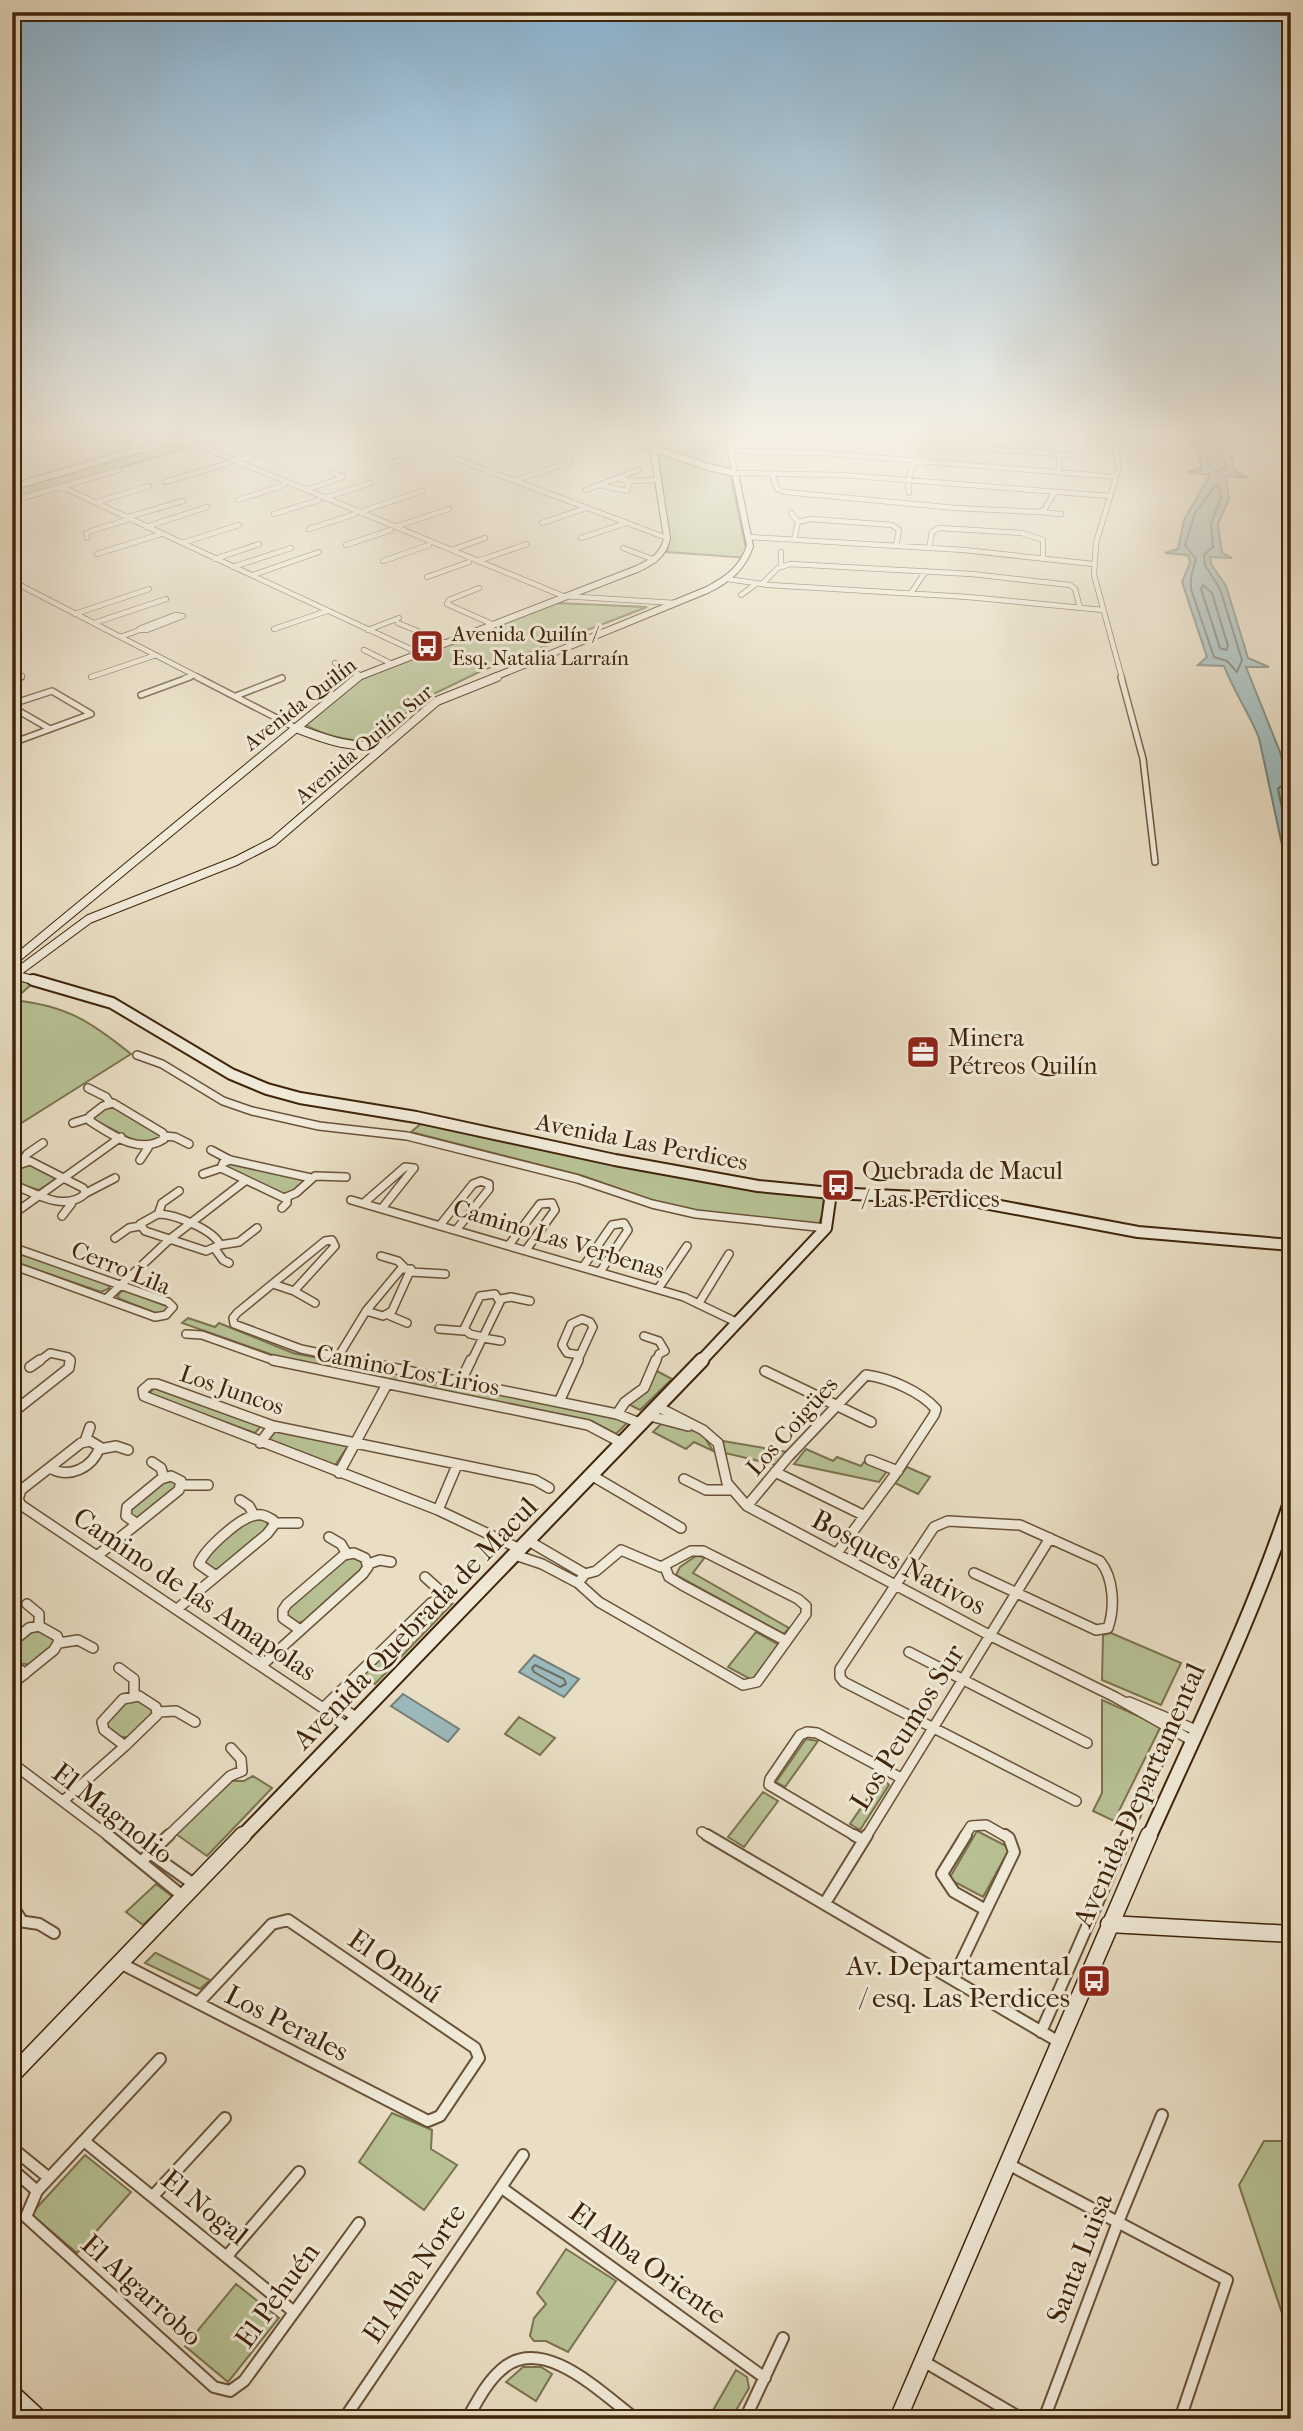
<svg xmlns="http://www.w3.org/2000/svg" width="1303" height="2431" viewBox="0 0 1303 2431" font-family="'IM FELL French Canon',serif">
	<rect width="100%" height="100%" fill="#e9dec4"/>
	<filter id="stains"><feTurbulence type="fractalNoise" baseFrequency=".00286" numOctaves="4"/><feColorMatrix values="0 0 0 0 .2 0 0 0 0 .09 0 0 0 0 .02 0 0 0 .5 -.17"/></filter>
	<radialGradient id="worn" r=".72"><stop offset=".6" stop-color="#630" stop-opacity="0"/><stop offset="1" stop-color="#630" stop-opacity=".3"/></radialGradient>
	<!-- green -->
	<path fill="#b7c194" stroke="#7b724e" stroke-width="2" d="M653,435H724L732,469L712,467L655,446Z
		M171,442L186,448L12,500V489Z
		M658,453L730,474L748,558L667,552L669,540Z
		M556,603L647,607L481,671L419,701L373,742C349,740 327,737 306,725L359,678Z
		M12,976L34,982L14,1000C67,1006 90,1021 131,1054L12,1129Z
		M115,1106L161,1135V1139L143,1145L94,1120L92,1118L105,1107Z
		M423,1122L824,1196L823,1213L819,1224L697,1211L654,1201L580,1175L411,1132Z
		M231,1162L308,1179L293,1194L284,1196L228,1170L225,1165Z
		M29,1164L53,1176L54,1180L39,1190L12,1182V1169Z
		M12,1250L107,1284L110,1288L101,1292L12,1261Z
		M122,1291H127L169,1307L163,1314H158L120,1299L117,1296Z
		M188,1318L215,1327L219,1323L293,1353L619,1417L628,1422L616,1434L592,1421L290,1361L182,1323Z
		M655,1370L672,1379L640,1410L626,1403Z
		M155,1387L261,1426L255,1433L149,1394Z
		M663,1422L702,1433L713,1451L694,1442L686,1449L653,1432Z
		M275,1430L348,1446L334,1467L266,1441Z
		M723,1441L787,1452L776,1465L725,1453Z
		M806,1449L833,1461L837,1457L861,1466L864,1462L888,1470L879,1482L794,1464Z
		M907,1467L930,1477L918,1494L895,1483Z
		M172,1479L179,1486L138,1518L129,1514V1509L160,1482Z
		M251,1518L267,1520L268,1529L219,1569H213L204,1563L207,1552Z
		M349,1555L363,1561V1569L307,1620L299,1623L288,1617V1609Z
		M696,1556L705,1557L693,1573L789,1628L784,1634L676,1575L680,1567Z
		M452,1604L375,1684L361,1676L434,1606Z
		M36,1628L52,1636L54,1645C38,1658 32,1673 12,1658V1646Z
		M756,1632L779,1645L752,1680L728,1667Z
		M1111,1633L1181,1663L1161,1705L1102,1680L1103,1635Z
		M137,1699L152,1708L153,1716L131,1737H121L108,1728L106,1720L125,1701Z
		M1102,1700L1161,1726L1114,1821L1093,1811L1102,1793Z
		M519,1717L555,1738L540,1755L505,1734Z
		M806,1739L818,1741L785,1787L776,1782Z
		M253,1776L272,1788L207,1856L176,1834L232,1781H244Z
		M882,1777L889,1785L860,1830L850,1824Z
		M763,1792L778,1801L744,1847L728,1837Z
		M977,1831L1010,1848L983,1897L949,1879Z
		M156,1884L173,1897L143,1925L126,1912Z
		M155,1953H156L210,1980L200,1989L145,1963Z
		M392,2113L432,2130L431,2149L457,2165L424,2210L359,2162Z
		M1264,2141H1291V2340L1239,2185Z
		M85,2155L131,2192L77,2253L31,2214Z
		M566,2249L616,2281L568,2352L546,2341H534L530,2336L534,2318L546,2304L537,2293Z
		M236,2284L279,2318L228,2382L185,2346Z
		M523,2367H541L552,2374L536,2401L506,2382Z
		M736,2370L747,2377L749,2388L731,2419H708Z"/>
	<!-- water -->
	<path fill="#9bbabd" stroke="#767e75" stroke-width="2" d="M1185,435H1217L1231,457L1235,471L1248,478L1226,476L1229,499L1218,524L1222,553L1232,558L1210,557L1211,564L1226,586L1248,658L1269,667H1246L1280,752L1291,794V915L1285,859L1259,738C1249,713 1234,692 1224,666L1198,665L1207,657L1182,582L1190,563L1188,555L1165,553L1178,549L1184,520L1210,475L1188,472L1201,468C1202,452 1192,447 1185,435Z
		M534,1655L579,1679L564,1697L519,1672Z
		M403,1694L459,1729L448,1742L391,1706Z"/>
	<g fill="none" stroke-linecap="round" stroke-linejoin="round">
		<!-- shore -->
		<path stroke="#6d6f63" stroke-width="2" d="M1193,435L1206,451L1209,466L1219,473L1227,465L1212,435
			M1215,486L1219,488L1221,498L1211,524L1213,547L1204,555L1205,565L1220,589L1242,660L1237,672L1227,661L1214,657L1191,589V577L1196,559L1185,545L1195,513Z
			M1203,585L1212,593L1228,646L1226,650L1220,648L1201,589Z
			M1291,788L1281,786L1278,789L1291,851
			M535,1665L564,1679L566,1684L560,1687L534,1672L532,1668Z"/>
		<defs>
			<path id="street-far4" d="M111,435L138,449
				M393,435L667,538
				M538,435L549,439
				M651,435L653,448
				M727,435L735,473L842,475L1110,496
				M771,435L776,452
				M840,435L918,445L1048,453L1059,457V472
				M1058,435L1108,439
				M1105,435L1116,451L1119,467L1096,543L1094,575L1122,678
				M181,438L563,596L675,603
				M413,443L438,435
				M12,448L60,435
				M357,450L397,437
				M731,451L822,453L1116,477
				M291,452L347,435
				M448,455L493,440L507,445
				M1055,455L1070,454
				M239,461L294,444
				M391,463L432,450
				M772,474L777,489L785,492L956,508L1039,512L1045,509L1054,493
				M617,478L629,481L658,480
				M515,481L570,462
				M165,482L229,463
				M599,485L627,491L629,481
				M60,486L417,652
				M306,490L343,477L332,472
				M586,490L638,470
				M909,493C906,475 914,458 929,447
				M325,498L370,483
				M238,500L284,485
				M12,501L119,470
				M97,502L149,486
				M360,512L422,491
				M1039,512L1061,514
				M791,513L798,522
				M274,514L319,500
				M128,517L183,501
				M798,522L811,519L892,525L899,530L896,546
				M542,523L586,508
				M146,527L207,507
				M395,527L449,509
				M309,529L355,514
				M749,537L964,550L1093,564
				M87,538L86,534L91,531L130,519
				M581,538L626,523
				M794,540L798,522
				M182,543L239,525
				M346,545L391,530
				M623,548L655,560
				M929,548L932,532L939,528L1022,533L1043,540V558
				M452,550L485,538
				M781,552V566
				M97,554L161,534
				M215,559L259,544
				M383,561L429,545
				M478,561L527,544
				M233,567L291,548
				M253,575L319,552
				M427,577L469,562
				M727,579L769,585L968,597L1103,610
				M12,581L200,678
				M762,584L778,568L790,564L972,574L1070,585L1075,589L1080,608
				M479,588L449,600L447,604L492,624
				M911,593L926,571
				M741,595L756,584
				M75,614L149,589
				M175,615L183,616L147,630L139,629Z
				M94,623L166,599
				M398,623L444,642
				M274,629L327,611
				M368,630L399,618
				M120,637L140,630
				M364,650L390,663
				M335,663L360,675
				M12,670L22,676L18,678
				M91,677L156,655
				M185,678L194,675"/>
			<path id="street-far3" d="M197,677L296,728
				M1121,677L1143,759L1155,862
				M12,682L21,677
				M141,695L190,677
				M236,696L282,678
				M12,704L52,691L91,714L12,743
				M12,707L50,729"/>
			<path id="street-far2" d="M137,1055L162,1064L223,1101L252,1111L319,1126L407,1136L578,1179L652,1204L696,1214L826,1228
				M88,1088L106,1097L110,1103
				M113,1103L163,1133L164,1139C139,1155 112,1135 90,1121V1116L103,1106Z
				M73,1123L89,1118
				M165,1136L175,1137L189,1144
				M211,1150L230,1160L311,1178
				M140,1160L148,1148
				M23,1161L27,1154L43,1143
				M12,1167L30,1161L83,1188L86,1193C65,1213 34,1193 12,1184
				M221,1168L284,1198L296,1193L315,1176L346,1177
				M203,1174L221,1168L223,1163L230,1160
				M86,1193L115,1178
				M351,1200L684,1297L738,1323
				M365,1202L405,1167L414,1168L383,1207
				M282,1208L287,1203V1198
				M159,1212L162,1203L179,1191
				M158,1214C175,1214 214,1230 220,1245L206,1251L145,1231L140,1224Z
				M12,1215L121,1137
				M62,1216L72,1203
				M441,1224L473,1184L481,1181L489,1184V1189L457,1229
				M115,1238L129,1228L140,1226
				M220,1245L239,1242L257,1228
				M509,1245L540,1204L552,1203L555,1210L526,1250
				M12,1247L168,1302L173,1307L166,1315L155,1317L12,1265
				M215,1249L223,1260L229,1263
				M381,1256L398,1261L404,1267
				M583,1267L612,1225L624,1223L628,1230L600,1272
				M401,1269H411L392,1311L383,1316L366,1311Z
				M411,1272L445,1274
				M273,1284L294,1291L335,1246L332,1240L325,1241L237,1313L233,1318L234,1324L301,1349L362,1362
				M658,1289L687,1246
				M294,1291L315,1303
				M495,1294L500,1302L483,1337L470,1334L464,1329L480,1296Z
				M107,1298L170,1239L245,1181
				M501,1299L511,1297L530,1301
				M699,1303L729,1254
				M388,1315L407,1323
				M439,1329L464,1331
				M186,1334L202,1335L278,1362
				M644,1336L659,1341L665,1351L659,1354L656,1362
				M483,1338L501,1341
				M338,1357L366,1311
				M38,1362L50,1353L68,1357L71,1362
				M471,1362L483,1337
				M577,1362L593,1327L590,1322L582,1319L571,1324L562,1345L567,1353L580,1355"/>
			<path id="street-far1" d="M273,1360L588,1425L622,1443
				M353,1360L617,1414L642,1424
				M30,1367L40,1360
				M765,1371L871,1422
				M461,1381L471,1360
				M559,1402L578,1360
				M658,1407L703,1430L718,1443L727,1483L747,1506L991,1636L1115,1697L1191,1740
				M12,1413L69,1368L70,1360
				M617,1414L625,1402L644,1388L656,1360
				M650,1416L688,1426
				M85,1441L90,1427
				M260,1443L273,1426
				M100,1449L116,1446L128,1450
				M870,1460L898,1471
				M152,1462L161,1468L164,1478
				M775,1472L863,1515
				M339,1473L386,1386
				M591,1475L681,1528
				M171,1476L181,1481L179,1490L137,1524L126,1516L127,1507L161,1479Z
				M684,1479L706,1490H730
				M182,1485H208
				M18,1499L21,1505L323,1708L347,1728
				M18,1499L21,1490L81,1443L90,1441L100,1447C92,1468 70,1479 50,1468
				M240,1500L249,1506L254,1515
				M747,1506L788,1457L866,1375C889,1378 920,1391 936,1409L934,1415L894,1476L837,1553
				M438,1510L457,1465
				M274,1523H298
				M329,1537L341,1544L347,1554
				M527,1540L585,1574
				M520,1549L438,1510L144,1396L143,1390L150,1384H157L273,1426L535,1480L549,1488
				M621,1550L661,1567L691,1551H703L798,1599L806,1606V1614L757,1682L743,1685L599,1602L578,1583L585,1574L596,1571Z
				M98,1555L137,1524
				M515,1555L542,1564L578,1583
				M368,1564L380,1560L391,1562
				M665,1567L669,1577L682,1585L786,1641
				M974,1573L1096,1630L1108,1628C1115,1608 1114,1578 1100,1561L1020,1525L948,1521L934,1527L840,1669V1677L844,1682L1076,1801
				M27,1604L39,1614V1626
				M177,1609L267,1534L274,1525L273,1520C268,1517 263,1514 257,1515C241,1516 205,1549 199,1564L216,1576
				M12,1642L29,1628L39,1626L57,1636L59,1641L54,1650L12,1684
				M59,1643L78,1640L93,1648
				M909,1652L1087,1743
				M12,1663L25,1674
				M261,1666L363,1574L368,1567L365,1558L354,1553L344,1555L287,1604L283,1610V1618L300,1630
				M119,1668L134,1679V1695
				M139,1696L156,1707L157,1715L125,1746L104,1730L102,1722L123,1699Z
				M330,1701L358,1718
				M1129,1702L1196,1730
				M323,1708L431,1603L446,1596L425,1577
				M158,1712L176,1711L195,1722
				M12,1763L110,1837
				M63,1801L125,1746
				M702,1832L710,1837
				M167,1837L230,1776L242,1771L241,1759L231,1748
				M857,1837L769,1785L770,1779L800,1735L807,1732L817,1733L901,1778
				M866,1837L1050,1538
				M964,1837L971,1826L986,1825L1007,1837
				M1126,1837L1176,1722"/>
			<path id="street" d="M108,1835L185,1898
				M707,1835L1059,2042
				M854,1835L863,1840
				M966,1835L942,1874L954,1892L986,1910
				M150,1853L195,1885
				M142,1861L169,1835
				M825,1903L867,1835
				M12,1906L20,1918L12,1932
				M986,1910L1014,1852L1009,1838L1005,1835
				M19,1921L39,1924L54,1933
				M122,1964L428,2121L440,2116L479,2058L475,2048L288,1920L272,1924L199,2002
				M953,1979L986,1910
				M1041,2032L1127,1835
				M160,2059L37,2191L26,2217L214,2387L230,2391L244,2381L359,2223
				M84,2141L294,2312
				M12,2148L49,2178
				M1008,2164L1227,2280L1180,2419
				M12,2169L37,2191
				M502,2188L765,2378
				M153,2196L225,2118
				M227,2256L299,2172
				M923,2361L1022,2419
				M344,2419L523,2155
				M467,2419C477,2402 486,2383 501,2370C542,2332 602,2394 636,2419
				M745,2419L783,2338
				M1044,2419L1118,2222L1162,2115"/>
			<path id="secondary-far4" d="M12,487L189,435
				M356,678L637,569C652,562 664,555 667,538L653,448
				M492,678L707,590C727,580 743,568 750,546L735,473L708,467L615,435"/>
			<path id="secondary-far3" d="M296,728C324,739 358,752 388,742
				M12,962L358,677
				M12,974L39,982
				M12,976L89,919L236,861L273,842L437,701L497,677"/>
			<path id="secondary-far2" d="M33,980L112,1003L231,1074L267,1089L300,1098L416,1117L615,1160L758,1186L831,1193L963,1199L1138,1232L1291,1245
				M700,1362L826,1228L831,1193"/>
			<path id="secondary-far1" d="M242,1837L702,1360
				M1149,1837C1199,1726 1253,1616 1291,1501"/>
			<path id="secondary" d="M1109,1924L1291,1934
				M12,2075L243,1835
				M12,2393L40,2419
				M898,2419L1149,1835"/>
		</defs>
		<!-- street-far4 casing -->
		<use href="#street-far4" stroke="#6a5238" stroke-width="6"/>
		<!-- street-far3 casing -->
		<use href="#street-far3" stroke="#6a5238" stroke-width="8"/>
		<!-- street-far2 casing -->
		<use href="#street-far2" stroke="#6a5238" stroke-width="10"/>
		<!-- street-far1 casing -->
		<use href="#street-far1" stroke="#6a5238" stroke-width="12"/>
		<!-- street casing -->
		<use href="#street" stroke="#6a5238" stroke-width="14"/>
		<!-- secondary-far4 casing -->
		<use href="#secondary-far4" stroke="#3f2409" stroke-width="8"/>
		<!-- secondary-far3 casing -->
		<use href="#secondary-far3" stroke="#3f2409" stroke-width="10"/>
		<!-- secondary-far2 casing -->
		<use href="#secondary-far2" stroke="#3f2409" stroke-width="14"/>
		<!-- secondary-far1 casing -->
		<use href="#secondary-far1" stroke="#3f2409" stroke-width="17"/>
		<!-- secondary casing -->
		<use href="#secondary" stroke="#3f2409" stroke-width="19"/>
		<!-- street-far4 -->
		<use href="#street-far4" stroke="#f1ead9" stroke-width="4.5"/>
		<!-- street-far3 -->
		<use href="#street-far3" stroke="#f1ead9" stroke-width="5"/>
		<!-- street-far2 -->
		<use href="#street-far2" stroke="#f1ead9" stroke-width="7"/>
		<!-- street-far1 -->
		<use href="#street-far1" stroke="#f1ead9" stroke-width="9"/>
		<!-- street -->
		<use href="#street" stroke="#f1ead9" stroke-width="10"/>
		<!-- secondary-far4 -->
		<use href="#secondary-far4" stroke="#f1ead9" stroke-width="6"/>
		<!-- secondary-far3 -->
		<use href="#secondary-far3" stroke="#f1ead9" stroke-width="8"/>
		<!-- secondary-far2 -->
		<use href="#secondary-far2" stroke="#f1ead9" stroke-width="10"/>
		<!-- secondary-far1 -->
		<use href="#secondary-far1" stroke="#f1ead9" stroke-width="13"/>
		<!-- secondary -->
		<use href="#secondary" stroke="#f1ead9" stroke-width="16"/>
	</g>
	<!-- sky -->
	<linearGradient id="sky" x2="0" y2="1"><stop stop-color="#89b6d7"/><stop offset="0.56" stop-color="#f5f0e4"/><stop offset="1" stop-color="#f5f0e4" stop-opacity="0"/></linearGradient>
	<rect width="1303" height="775" fill="url(#sky)"/>
	<!-- icons -->
	<defs>
		<symbol id="bus-square" viewBox="-11 -11 22 22"><rect x="-9" y="-9" width="18" height="18" rx="4" fill="#8f2418" stroke="#f1ead9"/><path d="M-5-6H5V4H4V6H2V4H-2V6H-4V4H-5ZM-3.5-4V0h7V-4ZM-3.5 1.2v1.5H-2V1.2ZM2 1.2v1.5H3.5V1.2Z" fill="#fff"/></symbol>
		<symbol id="office-square" viewBox="-11 -11 22 22"><rect x="-9" y="-9" width="18" height="18" rx="4" fill="#8f2418" stroke="#f1ead9"/><path d="M-6-3h4V-5.5h4V-3h4V5H-6ZM-1-4.5V-3h2v-1.5ZM-6 0V1H6V0Z" fill="#fff"/></symbol>
	</defs>
	<g fill-rule="evenodd">
		<use href="#bus-square" x="408" y="627" width="38" height="38"/>
		<use href="#office-square" x="904" y="1033" width="38" height="38"/>
		<use href="#bus-square" x="819" y="1166" width="38" height="38"/>
		<use href="#bus-square" x="1075" y="1962" width="38" height="38"/>
	</g>
	<g text-anchor="middle" dominant-baseline="central" stroke-width="6" stroke-linejoin="round" paint-order="stroke">
		<!-- far-poi labels -->
		<g font-size="21" fill="#3f2409" stroke="#f1ead9" text-anchor="start">
			<text x="452" y="634">Avenida Quilín /<tspan x="452" dy="24">Esq. Natalia Larraín</tspan></text>
		</g>
		<!-- far-street labels -->
		<g font-size="21" fill="#3f2409" stroke="#f1ead9">
			<text transform="translate(300 704) rotate(-38)">Avenida Quilín</text>
			<text transform="translate(364 744) rotate(-40)">Avenida Quilín Sur</text>
		</g>
		<!-- poi labels -->
		<g font-size="24" fill="#3f2409" stroke="#f1ead9" text-anchor="start">
			<text x="948" y="1038">Minera<tspan x="948" dy="28">Pétreos Quilín</tspan></text>
			<text x="862" y="1171">Quebrada de Macul<tspan x="862" dy="28">/ Las Perdices</tspan></text>
		</g>
		<!-- street labels -->
		<g font-size="24" fill="#3f2409" stroke="#f1ead9">
			<text transform="translate(642 1142) rotate(11)">Avenida Las Perdices</text>
			<text transform="translate(559 1239) rotate(17)">Camino Las Verbenas</text>
			<text transform="translate(121 1268) rotate(22)">Cerro Lila</text>
			<text transform="translate(408 1370) rotate(11)">Camino Los Lirios</text>
			<text transform="translate(232 1390) rotate(19)">Los Juncos</text>
			<text transform="translate(792 1426) rotate(-48)">Los Coigües</text>
		</g>
		<!-- near-street labels -->
		<g font-size="28" fill="#3f2409" stroke="#f1ead9">
			<text transform="translate(899 1562) rotate(28)">Bosques Nativos</text>
			<text transform="translate(195 1594) rotate(34)">Camino de las Amapolas</text>
			<text transform="translate(415 1623) rotate(-46)">Avenida Quebrada de Macul</text>
			<text transform="translate(907 1727) rotate(-58)">Los Peumos Sur</text>
			<text transform="translate(1139 1795) rotate(-66)">Avenida Departamental</text>
			<text transform="translate(113 1813) rotate(38)">El Magnolio</text>
			<text transform="translate(395 1966) rotate(35)">El Ombú</text>
			<text transform="translate(287 2023) rotate(27)">Los Perales</text>
			<text transform="translate(205 2207) rotate(39)">El Nogal</text>
			<text transform="translate(1079 2258) rotate(-69)">Santa Luisa</text>
			<text transform="translate(648 2263) rotate(36)">El Alba Oriente</text>
			<text transform="translate(414 2273) rotate(-56)">El Alba Norte</text>
			<text transform="translate(142 2290) rotate(42)">El Algarrobo</text>
			<text transform="translate(277 2295) rotate(-54)">El Pehuén</text>
		</g>
		<!-- near-poi labels -->
		<g font-size="28" fill="#3f2409" stroke="#f1ead9" text-anchor="end">
			<text x="1070" y="1965">Av. Departamental<tspan x="1070" dy="32">/ esq. Las Perdices</tspan></text>
		</g>
	</g>
	<!-- margin -->
	<rect width="1303" height="2431" fill="none" stroke="#e9dec4" stroke-width="42"/>
	<rect x="14" y="14" width="1275" height="2403" fill="none" stroke="#3f2409" stroke-width="3.5"/>
	<rect x="21" y="21" width="1261" height="2389" fill="none" stroke="#3f2409" stroke-width="2"/>
	<rect width="100%" height="100%" filter="url(#stains)"/>
	<rect width="100%" height="100%" fill="url(#worn)"/>
</svg>
